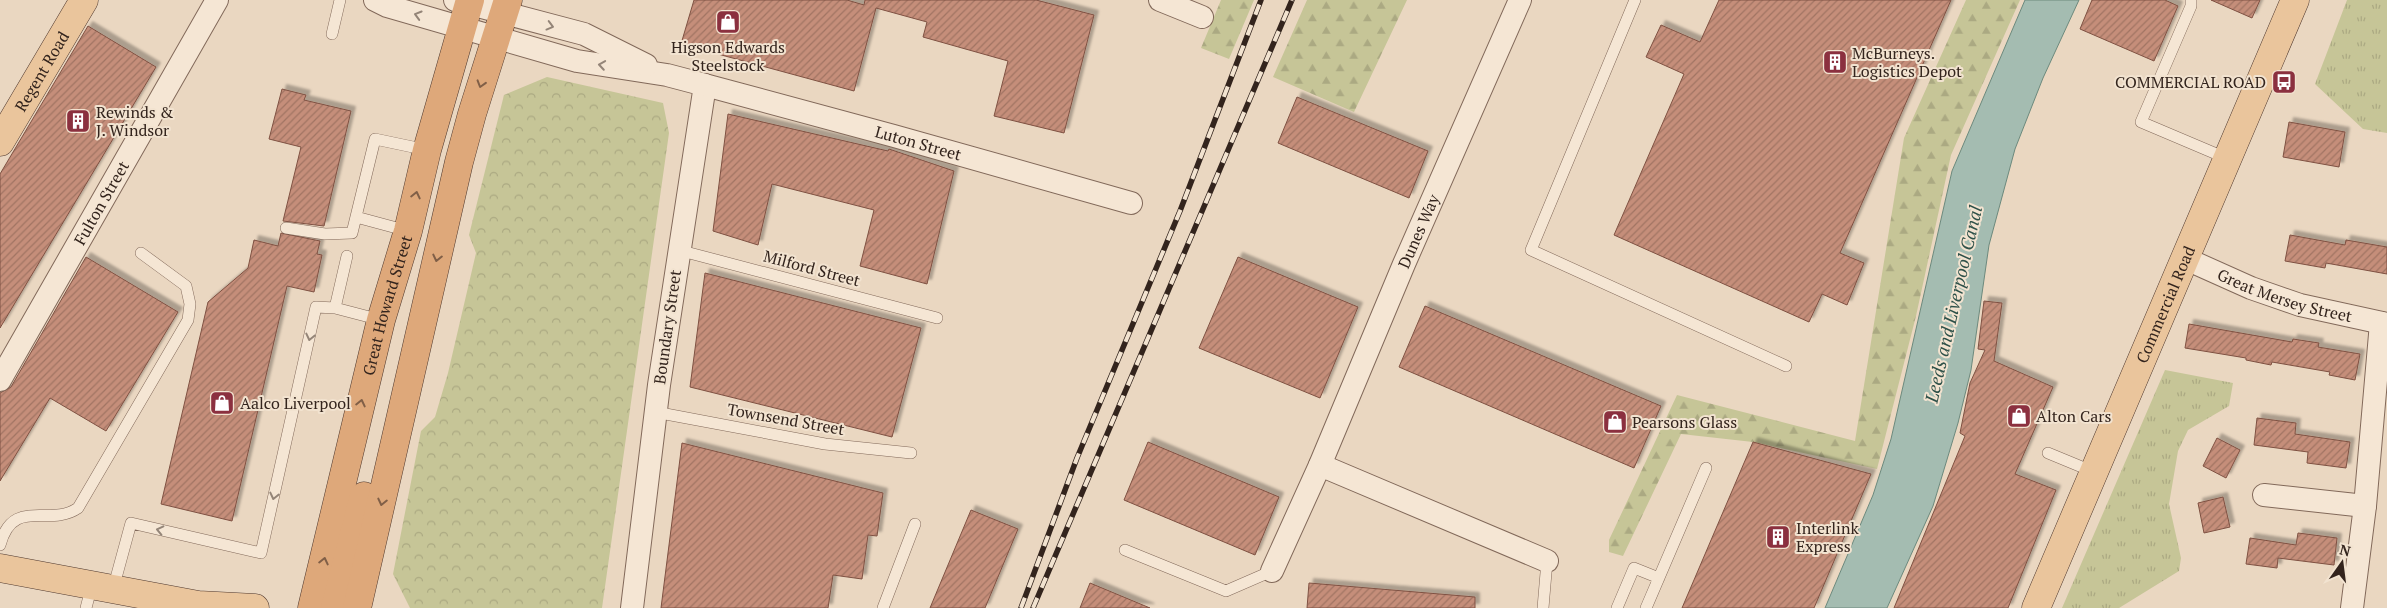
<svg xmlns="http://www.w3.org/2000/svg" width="2387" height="608" viewBox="0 0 2387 608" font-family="'PT Serif',serif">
	<defs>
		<pattern id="grass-tufts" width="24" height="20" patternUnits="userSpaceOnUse" patternTransform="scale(1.25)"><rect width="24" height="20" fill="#c6c597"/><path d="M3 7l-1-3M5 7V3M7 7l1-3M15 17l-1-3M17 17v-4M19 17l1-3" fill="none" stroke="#aba982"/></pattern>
		<pattern id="forest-firs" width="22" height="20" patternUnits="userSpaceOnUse" patternTransform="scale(1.25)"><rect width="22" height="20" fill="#c6c597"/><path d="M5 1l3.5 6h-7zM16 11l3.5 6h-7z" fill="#aba982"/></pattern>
		<pattern id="park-crowns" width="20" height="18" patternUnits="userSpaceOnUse" patternTransform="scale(1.25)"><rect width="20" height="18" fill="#c6c597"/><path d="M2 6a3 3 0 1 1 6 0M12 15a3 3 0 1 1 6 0" fill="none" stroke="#aba982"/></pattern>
		<pattern id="building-hatch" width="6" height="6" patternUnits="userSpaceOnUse" patternTransform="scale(1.25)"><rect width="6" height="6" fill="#c58e7a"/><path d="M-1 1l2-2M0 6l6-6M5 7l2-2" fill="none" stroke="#a17463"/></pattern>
		<filter id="shadow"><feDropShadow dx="4.5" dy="-4.5" stdDeviation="1" flood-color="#0004"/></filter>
	</defs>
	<rect width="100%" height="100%" fill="#ead7c1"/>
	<!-- grass -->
	<path fill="url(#grass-tufts)" d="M2347,0H2387V133L2363,129L2315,84Z
		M2165,370L2233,383L2229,406L2188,430L2178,451L2169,504L2181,558L2179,571L2119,608H2062Z"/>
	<!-- forest -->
	<path fill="url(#forest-firs)" d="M1221,0H1254L1229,59L1201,48Z
		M1307,0H1407L1354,112L1273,77Z
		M1966,0H2020L1951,155L1916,316L1877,469L1753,442L1681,434L1623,556L1609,552V540L1677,395L1855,441L1904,138Z"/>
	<!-- park -->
	<path fill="url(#park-crowns)" d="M547,77L663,103L669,133L602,608H410L393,574L421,431L435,417L448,373L476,253L469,235L504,95Z"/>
	<!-- water -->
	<path fill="#a4bcb1" stroke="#6c897d" d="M2025,0H2079L2043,78L2015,149L1989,245L1971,370L1958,423L1933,506L1887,608H1825L1873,495L1891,439L1952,171Z"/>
	<!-- building -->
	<path fill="url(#building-hatch)" stroke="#7f5142" filter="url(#shadow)" d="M694,0H847L864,5L865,0H1036L1094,15L1064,133L994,116L1008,61L923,37L927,22L876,8L854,91L681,44Z
		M1719,0H1951L1840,253L1864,263L1847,305L1822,294L1809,322L1614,235L1684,74L1646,57L1661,25L1700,42Z
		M2092,0H2165L2178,6L2154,61L2080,29Z
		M2211,0H2260L2252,18Z
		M88,26L156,67L0,328V174Z
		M282,89L306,95L304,100L351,111L324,226L283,221L301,147L269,139Z
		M1297,97L1428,151L1409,198L1278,143Z
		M728,114L888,151L889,149L954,171L927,284L860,266L874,210L772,184L758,245L713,231Z
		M2289,122L2345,132L2339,167L2283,157Z
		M281,233L320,241L317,254L322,255L314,292L287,286L232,521L161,504L208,302L248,268L254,240L278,246Z
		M2290,235L2345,245L2346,240L2387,247V274L2326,263L2325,268L2285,261Z
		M86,257L178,312L106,431L50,398L0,481V393L11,387Z
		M1238,257L1358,307L1320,398L1199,348Z
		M705,273L921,328L892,437L690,387Z
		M1984,301L2002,303L1994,361L2053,387L2015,474L2056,490L2008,608H1894L1965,436L1960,433L1970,383L1985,350L1978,349Z
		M1425,306L1661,406L1634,468L1399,367Z
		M2189,324L2292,342L2293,339L2319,343L2318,347L2360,354L2355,380L2329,375L2330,372L2272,362L2271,365L2246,360V358L2185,348Z
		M2257,418L2296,423L2295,434L2350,442L2346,468L2307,463L2308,452L2254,445Z
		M2217,438L2240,450L2226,478L2203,466Z
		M1148,442L1279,497L1255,555L1124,500Z
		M1753,442L1871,474L1814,608H1682Z
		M682,443L883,493L877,536L868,535L862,579L833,575L828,608H661Z
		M2223,497L2230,527L2204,533L2198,503Z
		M971,510L1018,529L985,608H930Z
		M2298,533L2337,538L2334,565L2278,558L2277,568L2246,564L2250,538L2296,545Z
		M1090,583L1150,608H1080Z
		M1309,583L1475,597V608H1307Z"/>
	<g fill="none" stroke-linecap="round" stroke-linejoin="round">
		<defs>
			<path id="service" d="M1635,0L1531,250L1786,366
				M2191,0V6L2141,122L2226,158
				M332,34L340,0
				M356,217L408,231
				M286,228L325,234L352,233L375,139L427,150
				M678,250L937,318
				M347,256L335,308L381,320
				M655,412L825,444L911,453
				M2048,453L2094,472
				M0,545C13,496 49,528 78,508L188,320L190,304L186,286L141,253
				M1125,550L1226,591L1272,571
				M113,589L131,523L261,553L316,307L335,308
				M86,608L92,585
				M883,608L915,524
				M1543,608L1547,561
				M1617,608L1634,568L1659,578
				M1646,608L1706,468"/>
			<g id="minor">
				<path d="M375,0L387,6L577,61L667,75L705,85L659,385L632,608"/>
				<path d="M455,0L584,34L646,65"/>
				<path d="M1160,0L1202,17"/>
				<path id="s1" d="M705,85L894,136L1131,203"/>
				<path id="s2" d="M2184,258L2251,288L2300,305L2387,324"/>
				<path id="s3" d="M0,380L217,0"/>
				<path d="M1320,465L1547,561"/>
				<path d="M2264,495L2365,506"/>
				<path id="s4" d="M1272,571L1320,465L1404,264L1520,0"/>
				<path d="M2352,608L2365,506L2381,323"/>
			</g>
			<g id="primary">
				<path id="s5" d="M0,142L84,0"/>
				<path d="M0,568L198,605L255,608"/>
				<path id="s6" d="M2036,608L2295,0"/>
			</g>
			<g id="trunk">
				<path id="s7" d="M312,608L381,320L408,231L427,150L470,0"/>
				<path d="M335,608L364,496"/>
				<path d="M357,608L459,162L472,114L508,0"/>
			</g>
		</defs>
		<!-- service casing -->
		<use href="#service" stroke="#82695a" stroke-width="12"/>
		<!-- minor casing -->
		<use href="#minor" stroke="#82695a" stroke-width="24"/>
		<!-- primary casing -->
		<use href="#primary" stroke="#50392f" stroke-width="29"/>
		<!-- trunk casing -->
		<use href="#trunk" stroke="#50392f" stroke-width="29"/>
		<!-- service -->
		<use href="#service" stroke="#f5e6d4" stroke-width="11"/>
		<!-- minor -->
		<use href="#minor" stroke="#f5e6d4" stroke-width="22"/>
		<!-- primary -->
		<use href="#primary" stroke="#eac59c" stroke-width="28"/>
		<!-- trunk -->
		<use href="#trunk" stroke="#dea87a" stroke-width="28"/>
		<defs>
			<path id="rail" d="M1021,608L1077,458L1180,211L1261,0
				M1033,608L1292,0"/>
		</defs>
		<!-- rail casing -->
		<use href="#rail" stroke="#33241d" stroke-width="5.5"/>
		<!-- rail -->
		<use href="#rail" stroke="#f2e3d0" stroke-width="4" stroke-dasharray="11" stroke-linecap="butt"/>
	</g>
	<!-- one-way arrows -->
	<defs><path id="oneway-chevron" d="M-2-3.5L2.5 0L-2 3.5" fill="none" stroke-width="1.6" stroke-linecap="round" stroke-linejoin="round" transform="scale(1.25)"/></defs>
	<g stroke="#948578">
		<use href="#oneway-chevron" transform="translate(418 15) rotate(-164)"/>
		<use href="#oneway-chevron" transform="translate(550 26) rotate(15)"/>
		<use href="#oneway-chevron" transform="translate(602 65) rotate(-171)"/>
		<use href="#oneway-chevron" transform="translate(310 337) rotate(103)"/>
		<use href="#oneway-chevron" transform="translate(274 496) rotate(103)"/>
		<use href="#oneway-chevron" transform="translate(160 530) rotate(-167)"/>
	</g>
	<g stroke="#805f47">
		<use href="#oneway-chevron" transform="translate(481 84) rotate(107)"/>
		<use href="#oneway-chevron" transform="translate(416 195) rotate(-77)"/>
		<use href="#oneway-chevron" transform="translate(437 258) rotate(103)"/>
		<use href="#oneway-chevron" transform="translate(361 403) rotate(-77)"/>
		<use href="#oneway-chevron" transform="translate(382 502) rotate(103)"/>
		<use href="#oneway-chevron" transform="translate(324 561) rotate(-77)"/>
	</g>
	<!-- icons -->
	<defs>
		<symbol id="shop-square" viewBox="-11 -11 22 22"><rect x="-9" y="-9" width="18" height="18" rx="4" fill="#8b303f" stroke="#f2e3d0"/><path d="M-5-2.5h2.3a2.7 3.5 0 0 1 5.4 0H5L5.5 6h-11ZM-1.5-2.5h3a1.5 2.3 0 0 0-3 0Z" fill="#fff"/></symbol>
		<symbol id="building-square" viewBox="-11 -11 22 22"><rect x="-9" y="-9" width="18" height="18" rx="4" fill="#8b303f" stroke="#f2e3d0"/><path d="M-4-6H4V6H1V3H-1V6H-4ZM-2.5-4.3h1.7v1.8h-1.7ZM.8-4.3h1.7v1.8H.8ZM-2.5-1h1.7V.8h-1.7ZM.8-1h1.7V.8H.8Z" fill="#fff"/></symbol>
		<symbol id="bus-square" viewBox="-11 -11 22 22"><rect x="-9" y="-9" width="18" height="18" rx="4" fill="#8b303f" stroke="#f2e3d0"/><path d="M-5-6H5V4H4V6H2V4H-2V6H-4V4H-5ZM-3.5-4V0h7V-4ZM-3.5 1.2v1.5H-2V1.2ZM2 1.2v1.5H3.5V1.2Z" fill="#fff"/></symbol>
	</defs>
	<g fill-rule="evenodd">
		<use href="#shop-square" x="714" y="8" width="28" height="28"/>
		<use href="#building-square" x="1821" y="48" width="28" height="28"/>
		<use href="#bus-square" x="2270" y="68" width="28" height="28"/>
		<use href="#building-square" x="64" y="107" width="28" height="28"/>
		<use href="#shop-square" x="208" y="389" width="28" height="28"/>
		<use href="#shop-square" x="2005" y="402" width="28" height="28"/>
		<use href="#shop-square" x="1601" y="408" width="28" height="28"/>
		<use href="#building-square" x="1764" y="523" width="28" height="28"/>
	</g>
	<g text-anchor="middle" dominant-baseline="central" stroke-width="4" stroke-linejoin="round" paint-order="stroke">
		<!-- poi labels -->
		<g font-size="16" fill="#33241d" stroke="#f2e3d0" text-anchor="start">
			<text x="728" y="47" text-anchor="middle">Higson Edwards<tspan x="728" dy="18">Steelstock</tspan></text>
			<text x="1852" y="53">McBurneys.<tspan x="1852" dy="18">Logistics Depot</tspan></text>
			<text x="2266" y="82" text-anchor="end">COMMERCIAL ROAD</text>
			<text x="96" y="112">Rewinds &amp;<tspan x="96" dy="18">J. Windsor</tspan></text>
			<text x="240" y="403">Aalco Liverpool</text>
			<text x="2036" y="416">Alton Cars</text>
			<text x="1632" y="422">Pearsons Glass</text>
			<text x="1796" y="528">Interlink<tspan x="1796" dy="18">Express</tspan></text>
		</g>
		<!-- street labels -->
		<g font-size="16" fill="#33241d" stroke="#f2e3d0">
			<text stroke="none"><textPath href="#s5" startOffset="82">Regent Road</textPath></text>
			<text stroke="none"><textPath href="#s1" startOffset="221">Luton Street</textPath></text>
			<text stroke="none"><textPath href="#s3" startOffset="204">Fulton Street</textPath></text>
			<text stroke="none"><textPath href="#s4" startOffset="370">Dunes Way</textPath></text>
			<text transform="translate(812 268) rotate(15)">Milford Street</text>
			<text stroke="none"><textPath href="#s2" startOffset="108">Great Mersey Street</textPath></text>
			<text stroke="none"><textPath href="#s6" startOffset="330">Commercial Road</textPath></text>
			<text stroke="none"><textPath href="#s7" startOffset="312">Great Howard Street</textPath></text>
			<text transform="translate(667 327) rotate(-82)">Boundary Street</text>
			<text transform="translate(786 419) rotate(10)">Townsend Street</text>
		</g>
		<!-- water labels -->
		<g font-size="18" font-style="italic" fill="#2e5149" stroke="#f2e3d0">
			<text transform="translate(1953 304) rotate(-77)">Leeds and Liverpool Canal</text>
		</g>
	</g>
	<!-- north arrow -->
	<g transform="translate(2342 563) rotate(14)" stroke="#f2e3d0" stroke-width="4" paint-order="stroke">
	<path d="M0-4L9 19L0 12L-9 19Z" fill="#33241d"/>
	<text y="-8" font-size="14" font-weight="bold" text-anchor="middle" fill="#33241d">N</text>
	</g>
</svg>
